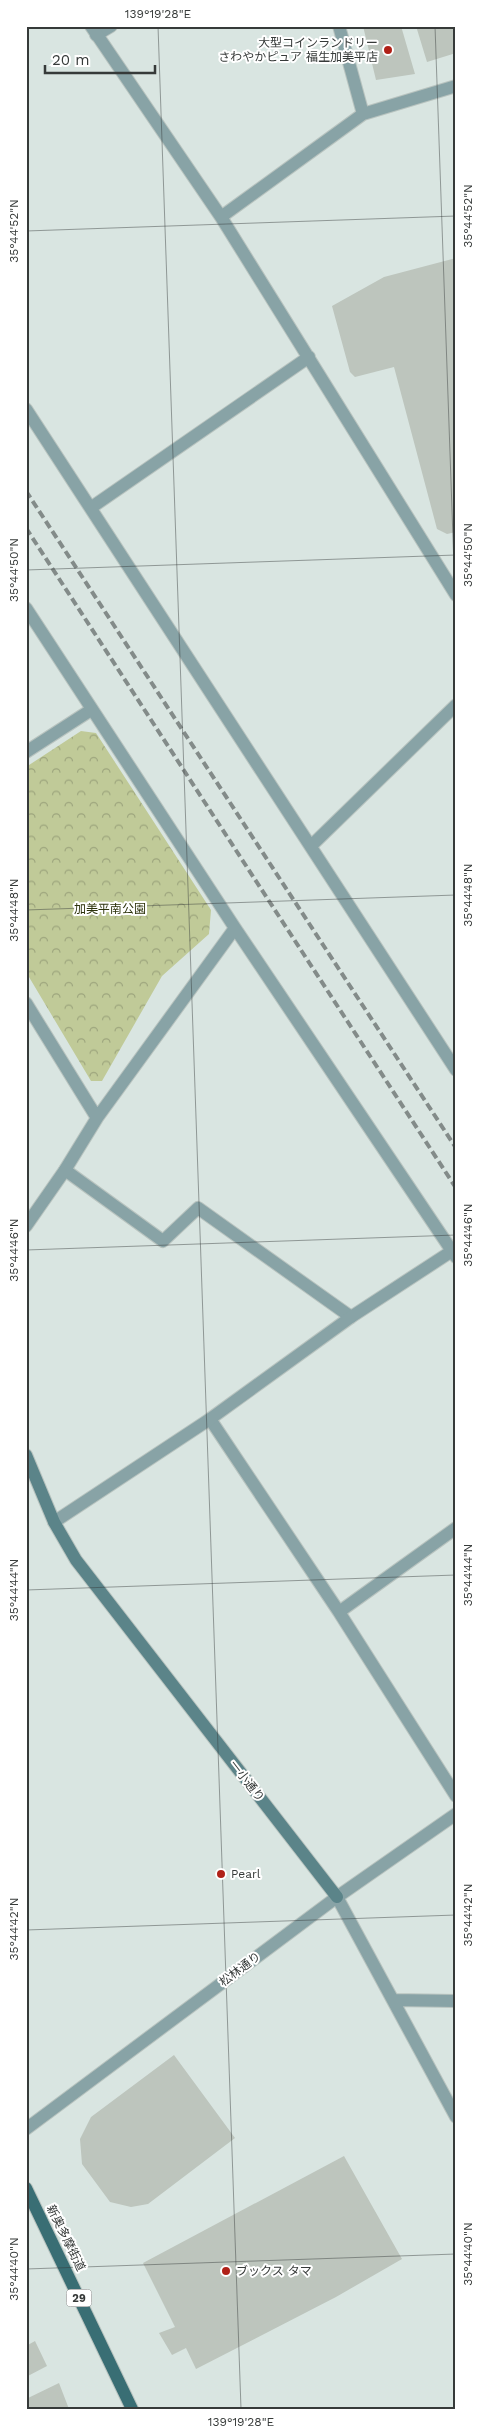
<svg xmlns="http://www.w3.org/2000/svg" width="482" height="2435" viewBox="0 0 482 2435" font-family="'Work Sans','Noto Sans JP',sans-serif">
	<defs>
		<pattern id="forest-crowns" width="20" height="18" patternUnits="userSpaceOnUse" patternTransform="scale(1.25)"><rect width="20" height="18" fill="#c0ca98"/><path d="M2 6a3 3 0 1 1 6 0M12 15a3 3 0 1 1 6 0" fill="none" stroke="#9da57d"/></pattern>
	</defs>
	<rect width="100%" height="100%" fill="#d9e5e1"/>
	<!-- forest -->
	<path fill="url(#forest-crowns)" d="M81,731L96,733L211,910L209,934L162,976L102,1081H91L26,972V767Z"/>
	<!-- building -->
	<path fill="#bdc5bd" d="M363,26H401L415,74L376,80Z
		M416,26H456V53L427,62Z
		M456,258V532L447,534L437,529L394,367L355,377L350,372L332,306L384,277Z
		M174,2055L235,2138L148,2204L131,2207L110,2202L82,2164L80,2139L91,2117Z
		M344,2156L402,2259L336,2297L196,2369L186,2348L172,2355L159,2333L175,2327L143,2263Z
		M35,2341L47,2366L26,2377V2346Z
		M59,2383L69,2409H26V2399Z"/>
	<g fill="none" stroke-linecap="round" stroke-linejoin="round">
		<defs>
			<path id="lane" d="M96,35L111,26
				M26,752L91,710
				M65,1170L163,1241L198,1208L351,1317
				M210,1419L339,1612L456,1796
				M339,1612L456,1528"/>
			<path id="street" d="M91,26L221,217L456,595
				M339,26L363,114
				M221,217L363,114L456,86
				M26,409L456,1070
				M92,507L309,357
				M26,608L235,928L456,1257
				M311,846L456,705
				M26,1003L97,1118
				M26,1226L65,1170L97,1118L235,928
				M54,1522L210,1419L351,1317L452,1251
				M337,1897L456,2117
				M393,2000L456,2001
				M26,2129L337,1897L456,1814"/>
			<path id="secondary" d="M26,1455L54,1522L76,1560L337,1897"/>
			<path id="primary" d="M26,2188L132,2409"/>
		</defs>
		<!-- lane casing -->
		<use href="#lane" stroke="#b8c3bf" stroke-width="14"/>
		<!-- street casing -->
		<use href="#street" stroke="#b8c3bf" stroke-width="14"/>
		<!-- secondary casing -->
		<use href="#secondary" stroke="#b8c3bf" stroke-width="14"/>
		<!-- primary casing -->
		<use href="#primary" stroke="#b8c3bf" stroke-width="14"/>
		<!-- lane -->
		<use href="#lane" stroke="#88a3a6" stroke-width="12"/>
		<!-- street -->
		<use href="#street" stroke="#88a3a6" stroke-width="12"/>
		<!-- secondary -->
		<use href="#secondary" stroke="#5b8489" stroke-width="12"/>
		<!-- primary -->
		<use href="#primary" stroke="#396e74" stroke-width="12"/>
		<!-- rail -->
		<path stroke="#838b89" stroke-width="4" stroke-dasharray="8 4" stroke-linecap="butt" d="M26,491L456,1148
			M26,528L456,1188"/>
	</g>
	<!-- ticks -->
	<path fill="none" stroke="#363a39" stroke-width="1" stroke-opacity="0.45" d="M158,26L241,2409M435,26L456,624M26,231L456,216M26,570L456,555M26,910L456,895M26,1250L456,1235M26,1590L456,1575M26,1930L456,1915M26,2269L456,2254"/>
	<!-- markers -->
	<g fill="#b02118" stroke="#fff" stroke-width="2">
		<circle cx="388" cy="50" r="5"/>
		<circle cx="221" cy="1874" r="5"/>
		<circle cx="226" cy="2271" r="5"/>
	</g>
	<g text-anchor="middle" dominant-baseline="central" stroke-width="4" stroke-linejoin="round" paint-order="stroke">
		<!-- shield labels -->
		<rect fill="#fff" stroke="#727574" stroke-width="1" x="66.5" y="2289.5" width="25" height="17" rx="4"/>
		<g font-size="11" font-weight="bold" fill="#363a39">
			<text x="79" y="2298">29</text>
		</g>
		<!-- poi labels -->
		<g font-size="12" fill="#363a39" stroke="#fff" text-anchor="start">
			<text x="378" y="43" text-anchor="end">大型コインランドリー<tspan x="378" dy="14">さわやかピュア 福生加美平店</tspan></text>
			<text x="231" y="1874">Pearl</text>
			<text x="236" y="2271">ブックス タマ</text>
		</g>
		<!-- park labels -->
		<g font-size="12" fill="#2c320b" stroke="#fff">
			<text x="110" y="909">加美平南公園</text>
		</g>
		<!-- street labels -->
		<g font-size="12" fill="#363a39" stroke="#fff">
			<text transform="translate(247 1781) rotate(52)">一小通り</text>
			<text transform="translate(240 1969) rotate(-37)">松林通り</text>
			<text transform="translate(66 2238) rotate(64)">新奥多摩街道</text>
		</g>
	</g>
	<!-- border -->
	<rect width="482" height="2435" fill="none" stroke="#ffffff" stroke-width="55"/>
	<!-- scale -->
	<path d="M45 65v8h110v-8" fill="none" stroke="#363a39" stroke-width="2.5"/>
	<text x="52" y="65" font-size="15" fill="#363a39" stroke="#ffffff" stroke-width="4" paint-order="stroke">20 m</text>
	<rect x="28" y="28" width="426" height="2380" fill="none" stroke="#363a39" stroke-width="2"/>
	<g font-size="12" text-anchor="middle" fill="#363a39">
		<text x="158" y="18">139°19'28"E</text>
		<text transform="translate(468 216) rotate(-90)" y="4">35°44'52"N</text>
		<text transform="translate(14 231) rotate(-90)" y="4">35°44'52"N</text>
		<text transform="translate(468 555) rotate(-90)" y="4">35°44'50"N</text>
		<text transform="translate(14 570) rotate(-90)" y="4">35°44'50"N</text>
		<text transform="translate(468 895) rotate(-90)" y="4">35°44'48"N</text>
		<text transform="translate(14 910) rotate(-90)" y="4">35°44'48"N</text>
		<text transform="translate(468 1235) rotate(-90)" y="4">35°44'46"N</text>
		<text transform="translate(14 1250) rotate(-90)" y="4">35°44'46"N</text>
		<text transform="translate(468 1575) rotate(-90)" y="4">35°44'44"N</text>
		<text transform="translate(14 1590) rotate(-90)" y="4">35°44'44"N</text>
		<text transform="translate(468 1915) rotate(-90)" y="4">35°44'42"N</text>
		<text transform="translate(14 1929) rotate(-90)" y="4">35°44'42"N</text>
		<text transform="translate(468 2254) rotate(-90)" y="4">35°44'40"N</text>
		<text transform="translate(14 2269) rotate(-90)" y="4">35°44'40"N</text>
		<text x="241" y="2426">139°19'28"E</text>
	</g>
</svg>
